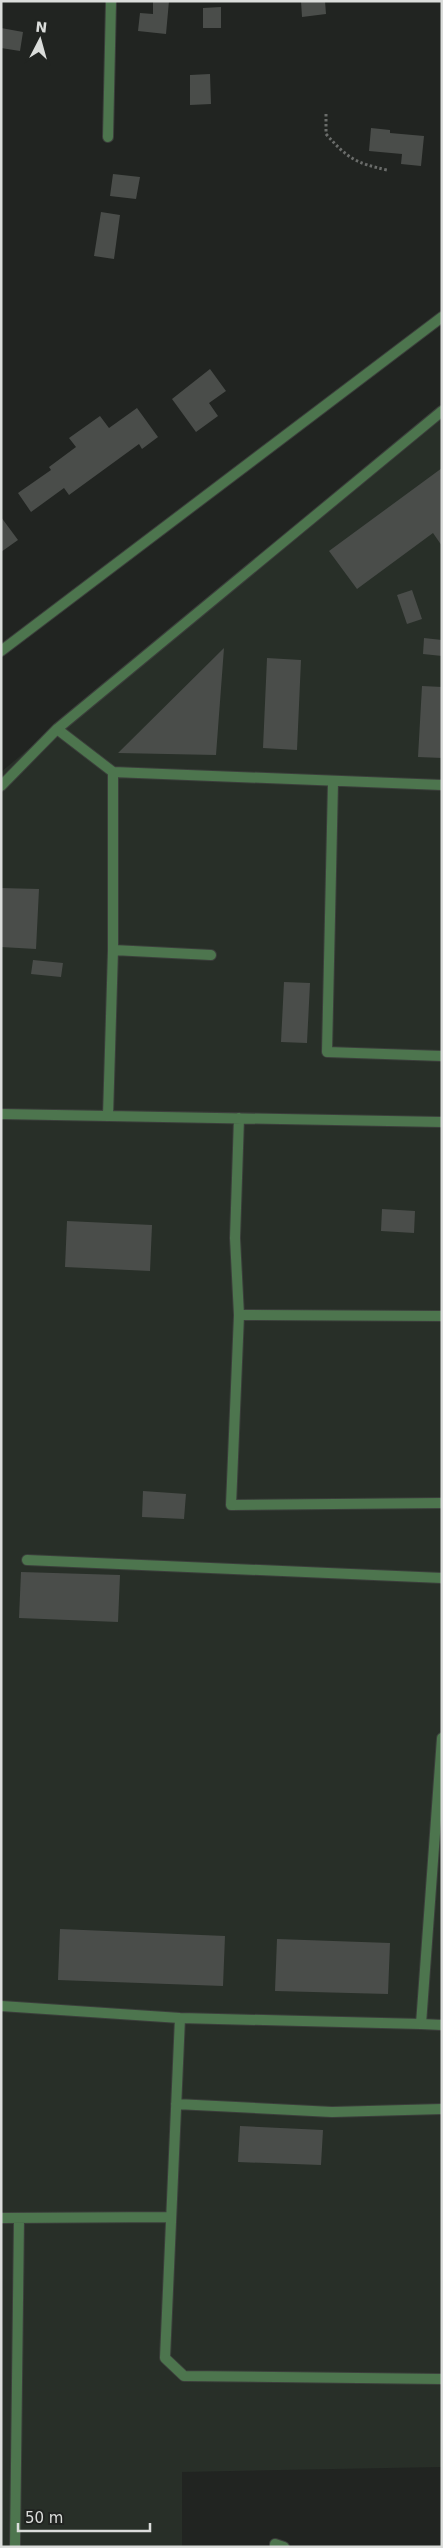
<svg xmlns="http://www.w3.org/2000/svg" width="443" height="2548" viewBox="0 0 443 2548" font-family="'DejaVu Sans',sans-serif">
	<rect width="100%" height="100%" fill="#212421"/>
	<!-- built -->
	<path fill="#282f28" d="M442,418V2467L182,2472V2547H1V772L305,518Z"/>
	<!-- building -->
	<path fill="#4a4d4a" d="M153,1H169L166,34L138,31L140,13L153,14Z
		M301,1H325L326,14L302,17Z
		M221,7V28H203V8Z
		M1,28L23,32L20,51L1,48Z
		M210,74L211,104L190,105V75Z
		M371,128L390,130V133L424,136L421,166L401,164L402,154L369,151Z
		M113,174L140,177L136,199L110,196Z
		M101,212L120,215L114,259L94,256Z
		M210,369L226,391L209,403L218,416L196,432L172,399Z
		M137,408L158,437L142,449L139,444L69,495L64,488L31,512L18,493L51,470L49,467L76,447L69,438L100,416L109,428Z
		M442,468V546L433,533L357,589L329,551Z
		M1,517L18,540L1,552Z
		M412,590L422,619L407,624L397,595Z
		M424,638L442,640V656L423,654Z
		M224,648L216,755L118,753Z
		M267,658L301,660L297,750L263,748Z
		M422,686L442,687V758L418,757Z
		M1,888L39,889L36,949L1,947Z
		M33,960L63,963L61,977L31,974Z
		M284,982L310,983L307,1043L281,1042Z
		M382,1209L415,1211L414,1233L381,1231Z
		M67,1221L152,1225L150,1271L65,1267Z
		M143,1491L186,1494L184,1519L142,1517Z
		M21,1572L120,1575L118,1622L19,1618Z
		M60,1929L225,1936L223,1986L58,1980Z
		M277,1939L390,1943L388,1994L275,1991Z
		M240,2126L323,2130L321,2165L238,2162Z"/>
	<g fill="none" stroke-linecap="round" stroke-linejoin="round">
		<defs>
			<path id="minor" d="M108,137L111,1
				M57,729L113,772L442,785
				M113,772V950L211,955
				M333,782L327,1052L442,1056
				M1,786L57,729L442,411
				M1,1114L442,1122
				M108,1116L113,950
				M239,1118L235,1238L239,1315L231,1505L442,1503
				M239,1315L442,1316
				M27,1560L442,1578
				M1,2006L180,2018L421,2024L442,1738
				M180,2018L165,2358L184,2376L442,2379
				M421,2024L442,2025
				M176,2104L332,2112L442,2109
				M1,2218L171,2217
				M15,2547L19,2218
				M275,2547V2544L284,2547"/>
			<path id="tertiary" d="M1,651L442,317"/>
		</defs>
		<!-- minor casing -->
		<use href="#minor" stroke="#3b3e3b" stroke-width="12"/>
		<!-- tertiary casing -->
		<use href="#tertiary" stroke="#3b3e3b" stroke-width="12"/>
		<!-- path -->
		<path stroke="#6a6c6a" stroke-width="3" stroke-dasharray="2.5 2.5" stroke-linecap="butt" d="M326,114V134C348,159 356,163 387,170"/>
		<!-- minor -->
		<use href="#minor" stroke="#4d754e" stroke-width="10"/>
		<!-- tertiary -->
		<use href="#tertiary" stroke="#4d754e" stroke-width="10"/>
	</g>
	<!-- border -->
	<rect width="443" height="2548" fill="none" stroke="#dbdddb" stroke-width="5"/>
	<!-- north arrow -->
	<g transform="translate(40 40) rotate(6)" stroke="#212421" stroke-width="4" paint-order="stroke">
	<path d="M0-4L9 19L0 12L-9 19Z" fill="#dbdddb"/>
	<text y="-8" font-size="14" font-weight="bold" text-anchor="middle" fill="#dbdddb">N</text>
	</g>
	<!-- scale -->
	<path d="M18 2523v8h132v-8" fill="none" stroke="#dbdddb" stroke-width="2.5"/>
	<text x="25" y="2523" font-size="15" fill="#dbdddb" stroke="#212421" stroke-width="4" paint-order="stroke">50 m</text>
</svg>
